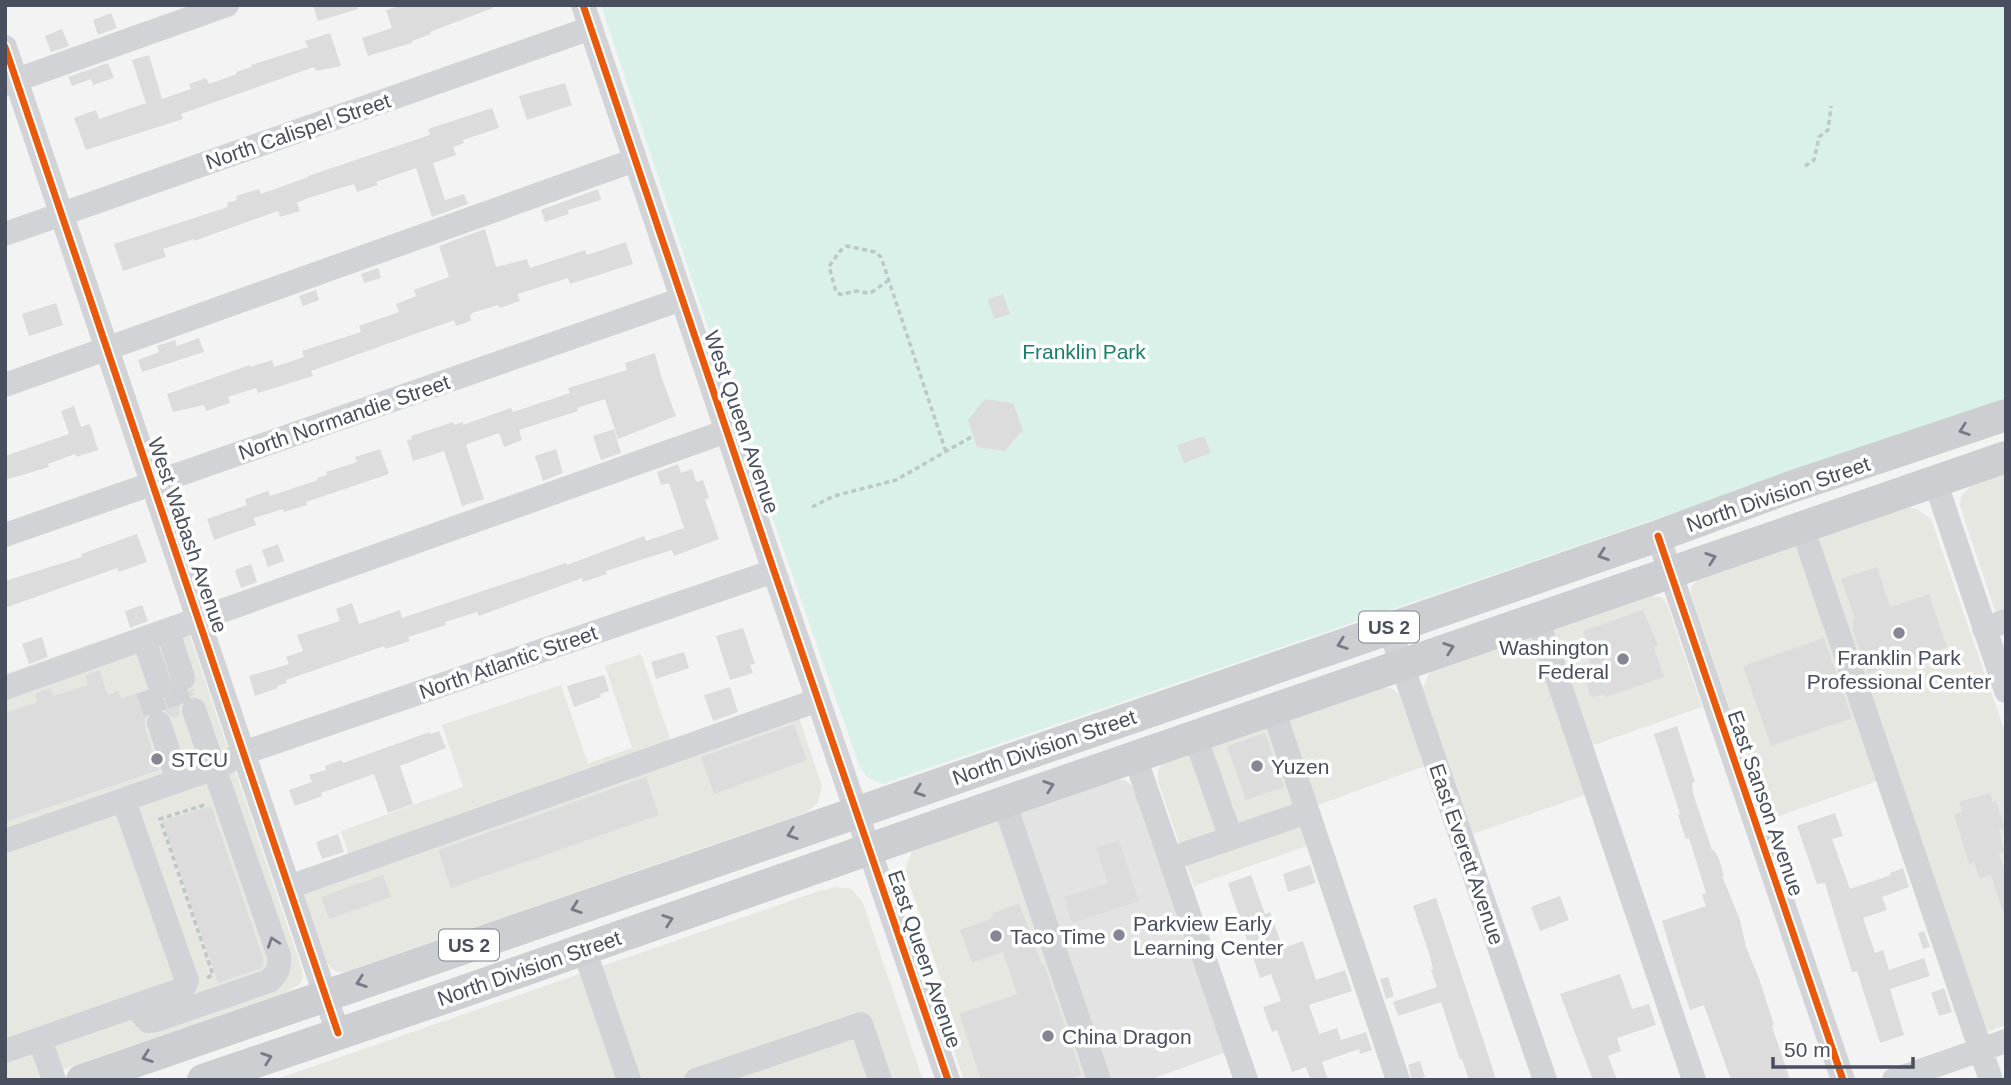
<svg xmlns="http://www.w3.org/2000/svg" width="2011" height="1085" viewBox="0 0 2011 1085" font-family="Arial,sans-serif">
	<rect width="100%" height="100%" fill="#f3f3f3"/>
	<!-- commercial -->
	<path fill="#e7e7e2" d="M2006,471V644L1960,506L1961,496L1975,482Z
		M1908,507L1917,509L1931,519L2006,735V1025L1986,1032L1894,775L1768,820L1691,594V587L1699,578Z
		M1647,595L1662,598L1667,604L1702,707L1591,746L1605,788L1473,834L1423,688L1428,675L1433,670Z
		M182,612L301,966L303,978L300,984L287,992L32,1080H5V674Z
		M641,654L671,741L793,700L822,786L818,803L807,812L345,972H337L331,968L326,961L296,873L349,856L341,831L463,787L442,725L561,685L588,763L632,748L605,666Z
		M1379,687L1391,688L1399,694L1425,766L1310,808L1321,841L1194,886L1158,782V770L1161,765L1168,761Z
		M998,820L1090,1080H964L946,1027L942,983L905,870L912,851Z
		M837,887L852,889L863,903L923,1080H274L819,891Z"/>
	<!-- education -->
	<path fill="#e4e3e3" d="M1116,779L1125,780L1132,786L1137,798L1224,1053L1149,1080H1104L1017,813Z"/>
	<!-- green -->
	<path fill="#d9f1e9" d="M601,5H2006V399L882,784L868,778L860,768L749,451Z"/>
	<!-- building -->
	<path fill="#dcdcdd" d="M313,5H357L358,9L318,21Z
		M402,5H493V8L430,32L431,34L412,41V43L368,56L362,38L392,28L386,10Z
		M111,13L117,28L98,35L93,20Z
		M62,29L69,46L51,52L45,36Z
		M330,33L341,66L316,71L314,67L181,114L183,119L86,150L74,118L96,110L99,119L146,103L132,60L149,55L162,99L191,89L189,84L206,78L209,84L237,74L236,72L251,67V65L308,47L305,41Z
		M108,63L114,78L93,85L91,79L72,86L68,77Z
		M565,83L572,105L527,120L519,96Z
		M492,108L499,128L463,140L464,143L453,147L456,155L433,163L445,200L464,194L468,204L432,217L416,168L376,182L378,185L357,192L354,184L308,198L297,203L300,211L280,217L278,211L194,241V239L163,249L166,257L123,271L114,244L228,207L227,203L237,200L236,196L259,189L261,194L308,177V176L430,135L428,129Z
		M598,189L601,200L568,210L569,214L545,222L541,210Z
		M485,229L496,267L527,259L530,268L585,250L587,255L626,242L633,264L570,284L568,278L518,294L520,301L500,308L498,305L472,313L470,316L471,321L456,326L454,320L446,323L311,371L313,376L258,393L256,388L228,397L230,403L206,411L204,405L173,412L167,394L250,365V367L272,360L274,367L304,357L302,351L361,332L359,326L399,312L396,304L416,296L414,290L449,277L439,246Z
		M378,268L381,278L364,283L361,274Z
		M316,290L319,300L303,306L299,296Z
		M1003,294L1010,314L994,319L988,299Z
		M56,303L63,325L29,336L22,314Z
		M199,338L204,352L142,372L138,360L159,352L157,346L175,340L177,346Z
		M655,353L661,376L676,416L618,439L605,399L577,408L578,411L519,430L522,440L504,447L499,433L470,443L466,445L484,499L462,506L444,451L413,461L407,440L412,439L411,436L453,422L454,425L463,422V425L511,408L513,412L570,393L568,388L627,370L625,363Z
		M985,399L1013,403L1023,430L1005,451L977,447L968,420Z
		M74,406L81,427L90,424L98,450L76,457L75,454L48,464L49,467L5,480V456L69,434L61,411Z
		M614,429L621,453L601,460L593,436Z
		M1204,436L1211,453L1184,463L1177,445Z
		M380,449L389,474L306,502L307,505L284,512L283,509L254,518L256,525L214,540L207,519L247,505L245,499L251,497L268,491L270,496L318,480L317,478L327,475L326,472L357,462L355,457Z
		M556,449L563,473L543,481L535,456Z
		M678,464L681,473L692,469L696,482L703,480L709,498L705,500L719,539L674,556L672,550L606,571L607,574L583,582L582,578L479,616L477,612L445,622L446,625L408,637L410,641L385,649L384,646L286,680L287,683L277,686L278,688L255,696L249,676L289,664L286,657L303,651L297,635L340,621L336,609L352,603L359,624L400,610L402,618L566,563L567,565L644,536L646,541L684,528L669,483L661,485L657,472Z
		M137,534L147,562L119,572L117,568L5,608V581L82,557L81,554Z
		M278,544L284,561L268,567L262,550Z
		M251,564L257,582L241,588L235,570Z
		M1877,567L1890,607L1929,594L1947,647L1868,674L1852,628H1854L1852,620L1855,619L1841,579Z
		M142,605L148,621L130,628L125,611Z
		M1643,610L1658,645L1654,647L1664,677L1606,697L1605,694L1591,698L1582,672L1591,669L1585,650L1589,649L1583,631Z
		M743,628L755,664L750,665L753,673L730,680L716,636Z
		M42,637L48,657L29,664L22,644Z
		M1824,638L1852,718L1771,746L1743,666Z
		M684,652L689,668L656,679L651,662Z
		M99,670L108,695L118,691L121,698L146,691L151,698L164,700L171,696L174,690L181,693L193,689L195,695L189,696L182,701L179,708L180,715L173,718L163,709H155L148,713L145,719V728L159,770L5,822V713L37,702L36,693L50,688L53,696L87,685L86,675Z
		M604,675L609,691L600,694L601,697L574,707L567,686Z
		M730,687L738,712L713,721L704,695Z
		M794,724L807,760L714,794L701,757Z
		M1677,726L1695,782L1692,783L1693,793L1712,850H1714L1719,859L1724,876H1722L1740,920L1746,947L1760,981L1774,1025L1772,1026L1790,1080H1731L1704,1005L1690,1010L1678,974L1662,921L1706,906L1702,895L1706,893L1689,838L1686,839L1678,815L1680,814L1654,734Z
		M439,731L446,748L400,766L413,804L388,813L374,774L321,793L322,796L295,806L289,790L312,782L309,775L326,770L325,766L341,760L343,763L430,732L431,734Z
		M1265,733L1284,787L1246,800L1227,746Z
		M646,777L659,815L451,888L438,850Z
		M1990,793L1993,802L1996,801L2005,828L1999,830L2005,852L1999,853L2006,875V911L2003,912L1991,875L1980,879L1974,862L1969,864L1954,815L1962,812L1959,802Z
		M211,806L264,960L262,968L218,983L162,821Z
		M1835,813L1843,836L1832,839L1850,889L1891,875L1890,873L1903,868L1909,887L1882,897L1887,910L1863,918L1875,953L1883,950L1889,970L1924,958L1930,976L1890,989L1904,1035L1880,1043L1857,971L1852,972L1825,883L1817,884L1797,826Z
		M338,834L344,852L322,859L316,842Z
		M1119,840L1139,901L1072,923L1064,897L1108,883L1096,848Z
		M1310,865L1316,883L1288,892L1283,874Z
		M383,875L391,897L329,919L321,897Z
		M1251,875L1265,914L1270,912L1283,948L1303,941L1316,980L1345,970L1352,991L1309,1005L1319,1034L1337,1028L1341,1040L1366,1032L1372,1050L1360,1054L1359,1049L1322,1062L1328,1080H1311L1306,1067L1292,1072L1277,1030L1272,1032L1263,1007L1281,1001L1271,974L1260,978L1228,883Z
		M1560,896L1569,920L1540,931L1531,907Z
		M1436,898L1487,1051L1496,1080H1469L1462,1059L1460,1060L1441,1002L1398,1016L1393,1002L1437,987L1431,970L1433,969L1429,953L1413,906Z
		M1019,903L1042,965L1044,964L1082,1075L1068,1080H981L959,1014L1017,994L1003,952L972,963L960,930L993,918L991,914Z
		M1924,931L1930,947L1923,949L1918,933Z
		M1620,974L1632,1009L1649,1004L1656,1025L1617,1038L1621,1051L1608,1056L1617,1080H1593L1560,994Z
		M1388,977L1394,996L1386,999L1380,979Z
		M1944,988L1952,1012L1939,1016L1931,993Z
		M1420,1061L1425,1077L1412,1080L1408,1065Z"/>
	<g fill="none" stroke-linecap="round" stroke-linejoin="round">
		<!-- minor-tunnel -->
		<path stroke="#d1d2d5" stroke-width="24" stroke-dasharray="24 12" stroke-linecap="butt" d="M172,682L183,714
			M148,690L159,723"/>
		<!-- path -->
		<path stroke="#bdc8c8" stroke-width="3.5" stroke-dasharray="5 3.5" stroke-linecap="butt" d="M1805,166L1814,160L1819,137L1828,130L1831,106
			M889,280L872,292C866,294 862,291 856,291C847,291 845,298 836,292L829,266C836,259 837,251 847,246L875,252L881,257L946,452
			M812,507L834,496L896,480L973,436
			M204,805L160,819L213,975L206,978"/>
		<!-- minor -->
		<path stroke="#d1d3d6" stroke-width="24" d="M583,5L774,571L948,1080
			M5,47L338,1033
			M5,84L227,5
			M5,234L591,28
			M5,385L635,160
			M1935,481L2006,691
			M1802,527L1991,1080
			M5,535L682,299
			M1658,536L1843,1080
			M1537,618L1694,1080
			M1389,627L1545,1080
			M1984,629L2006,621
			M168,631L183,678
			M144,639L160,686
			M5,688L727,431
			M1273,709L1398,1080
			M159,723L178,781
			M1195,736L1231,838
			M1135,757L1246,1080
			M1004,802L1099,1080
			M5,841L218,767L243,753L774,571
			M1170,859L1307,812
			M289,887L818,700
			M584,949L629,1080
			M139,1005L143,1016L148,1021L156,1020L269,981C278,973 280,968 279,956L194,710
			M40,1039L54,1080
			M5,1051L183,989L187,981L124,801
			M696,1080L861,1024L880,1080
			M1894,1080L2006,1041"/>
		<!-- major -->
		<path stroke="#ccced2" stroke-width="32" d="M82,1080L1658,536L1788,488L2006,415
			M203,1080L450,996L1004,802L2006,457"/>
		<defs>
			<path id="cycleway" d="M583,5L774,571L948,1080
				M5,47L338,1033
				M1658,536L1843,1080"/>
		</defs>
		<!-- cycleway casing -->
		<use href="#cycleway" stroke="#fff" stroke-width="11"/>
		<!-- cycleway -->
		<use href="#cycleway" stroke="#e8590c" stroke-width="7"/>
	</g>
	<!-- one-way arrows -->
	<defs><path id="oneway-chevron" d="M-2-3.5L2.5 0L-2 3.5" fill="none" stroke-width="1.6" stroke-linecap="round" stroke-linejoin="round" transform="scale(1.75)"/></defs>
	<g stroke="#787b87">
		<use href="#oneway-chevron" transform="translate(1964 430) rotate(161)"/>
		<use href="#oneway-chevron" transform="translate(1603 555) rotate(161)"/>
		<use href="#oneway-chevron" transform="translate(1711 558) rotate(-19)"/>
		<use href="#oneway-chevron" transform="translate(1342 644) rotate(161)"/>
		<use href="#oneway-chevron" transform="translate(1449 648) rotate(-19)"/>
		<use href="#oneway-chevron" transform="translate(1049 786) rotate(-19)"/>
		<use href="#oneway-chevron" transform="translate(919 791) rotate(161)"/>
		<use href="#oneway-chevron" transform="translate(792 834) rotate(161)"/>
		<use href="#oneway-chevron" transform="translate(576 908) rotate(161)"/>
		<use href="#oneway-chevron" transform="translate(668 920) rotate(-19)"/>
		<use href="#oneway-chevron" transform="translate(361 982) rotate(161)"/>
		<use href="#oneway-chevron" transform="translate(147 1057) rotate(161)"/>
		<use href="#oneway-chevron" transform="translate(267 1058) rotate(-19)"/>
	</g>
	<use stroke="#797d89" href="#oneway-chevron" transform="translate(273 942) rotate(-109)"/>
	<!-- markers -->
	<g fill="#858893" stroke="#fff" stroke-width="2.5">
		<circle cx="1899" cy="633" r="7"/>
		<circle cx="1623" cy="659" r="7"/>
		<circle cx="157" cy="759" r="7"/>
		<circle cx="1257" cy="766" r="7"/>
		<circle cx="1119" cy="935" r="7"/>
		<circle cx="996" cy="936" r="7"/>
		<circle cx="1048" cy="1036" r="7"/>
	</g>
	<g text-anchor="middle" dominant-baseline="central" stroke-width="7" stroke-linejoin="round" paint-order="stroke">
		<!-- shield labels -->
		<g fill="#fff" stroke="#80848f" stroke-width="2">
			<rect x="1359" y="611.5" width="60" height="31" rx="5"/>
			<rect x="439" y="929.5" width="60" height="31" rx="5"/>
		</g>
		<g font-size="19" font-weight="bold" fill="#4a4f5f">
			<text x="1389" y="627">US 2</text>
			<text x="469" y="945">US 2</text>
		</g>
		<!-- street labels -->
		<g font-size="21" fill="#4a4f5f" stroke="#fff">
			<text transform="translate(298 131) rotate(-19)">North Calispel Street</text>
			<text transform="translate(344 417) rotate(-19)">North Normandie Street</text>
			<text transform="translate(742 422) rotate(71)">West Queen Avenue</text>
			<text transform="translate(1778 494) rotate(-19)">North Division Street</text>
			<text transform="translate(188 535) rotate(71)">West Wabash Avenue</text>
			<text transform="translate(508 662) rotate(-19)">North Atlantic Street</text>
			<text transform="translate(1044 747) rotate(-19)">North Division Street</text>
			<text transform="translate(1766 803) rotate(71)">East Sanson Avenue</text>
			<text transform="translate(1467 854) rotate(71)">East Everett Avenue</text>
			<text transform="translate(925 959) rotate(71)">East Queen Avenue</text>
			<text transform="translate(529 968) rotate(-19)">North Division Street</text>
		</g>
		<!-- park labels -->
		<g font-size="21" fill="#1a806b" stroke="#fff">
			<text x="1084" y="351">Franklin Park</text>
		</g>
		<!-- poi labels -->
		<g font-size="21" fill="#4a4f5f" stroke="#fff" text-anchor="start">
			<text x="1609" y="647" text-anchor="end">Washington<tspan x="1609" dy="24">Federal</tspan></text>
			<text x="1899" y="657" text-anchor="middle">Franklin Park<tspan x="1899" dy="24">Professional Center</tspan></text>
			<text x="171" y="759">STCU</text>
			<text x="1271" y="766">Yuzen</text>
			<text x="1133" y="923">Parkview Early<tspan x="1133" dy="24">Learning Center</tspan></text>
			<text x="1010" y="936">Taco Time</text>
			<text x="1062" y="1036">China Dragon</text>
		</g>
	</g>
	<!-- border -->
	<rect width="2011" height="1085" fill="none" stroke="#4a4f5f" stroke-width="14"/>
	<!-- scale -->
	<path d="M1773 1057v10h140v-10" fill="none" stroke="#4a4f5f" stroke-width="3.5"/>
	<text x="1784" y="1057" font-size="21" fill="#4a4f5f" stroke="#ffffff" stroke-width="5" paint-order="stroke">50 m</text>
</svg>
